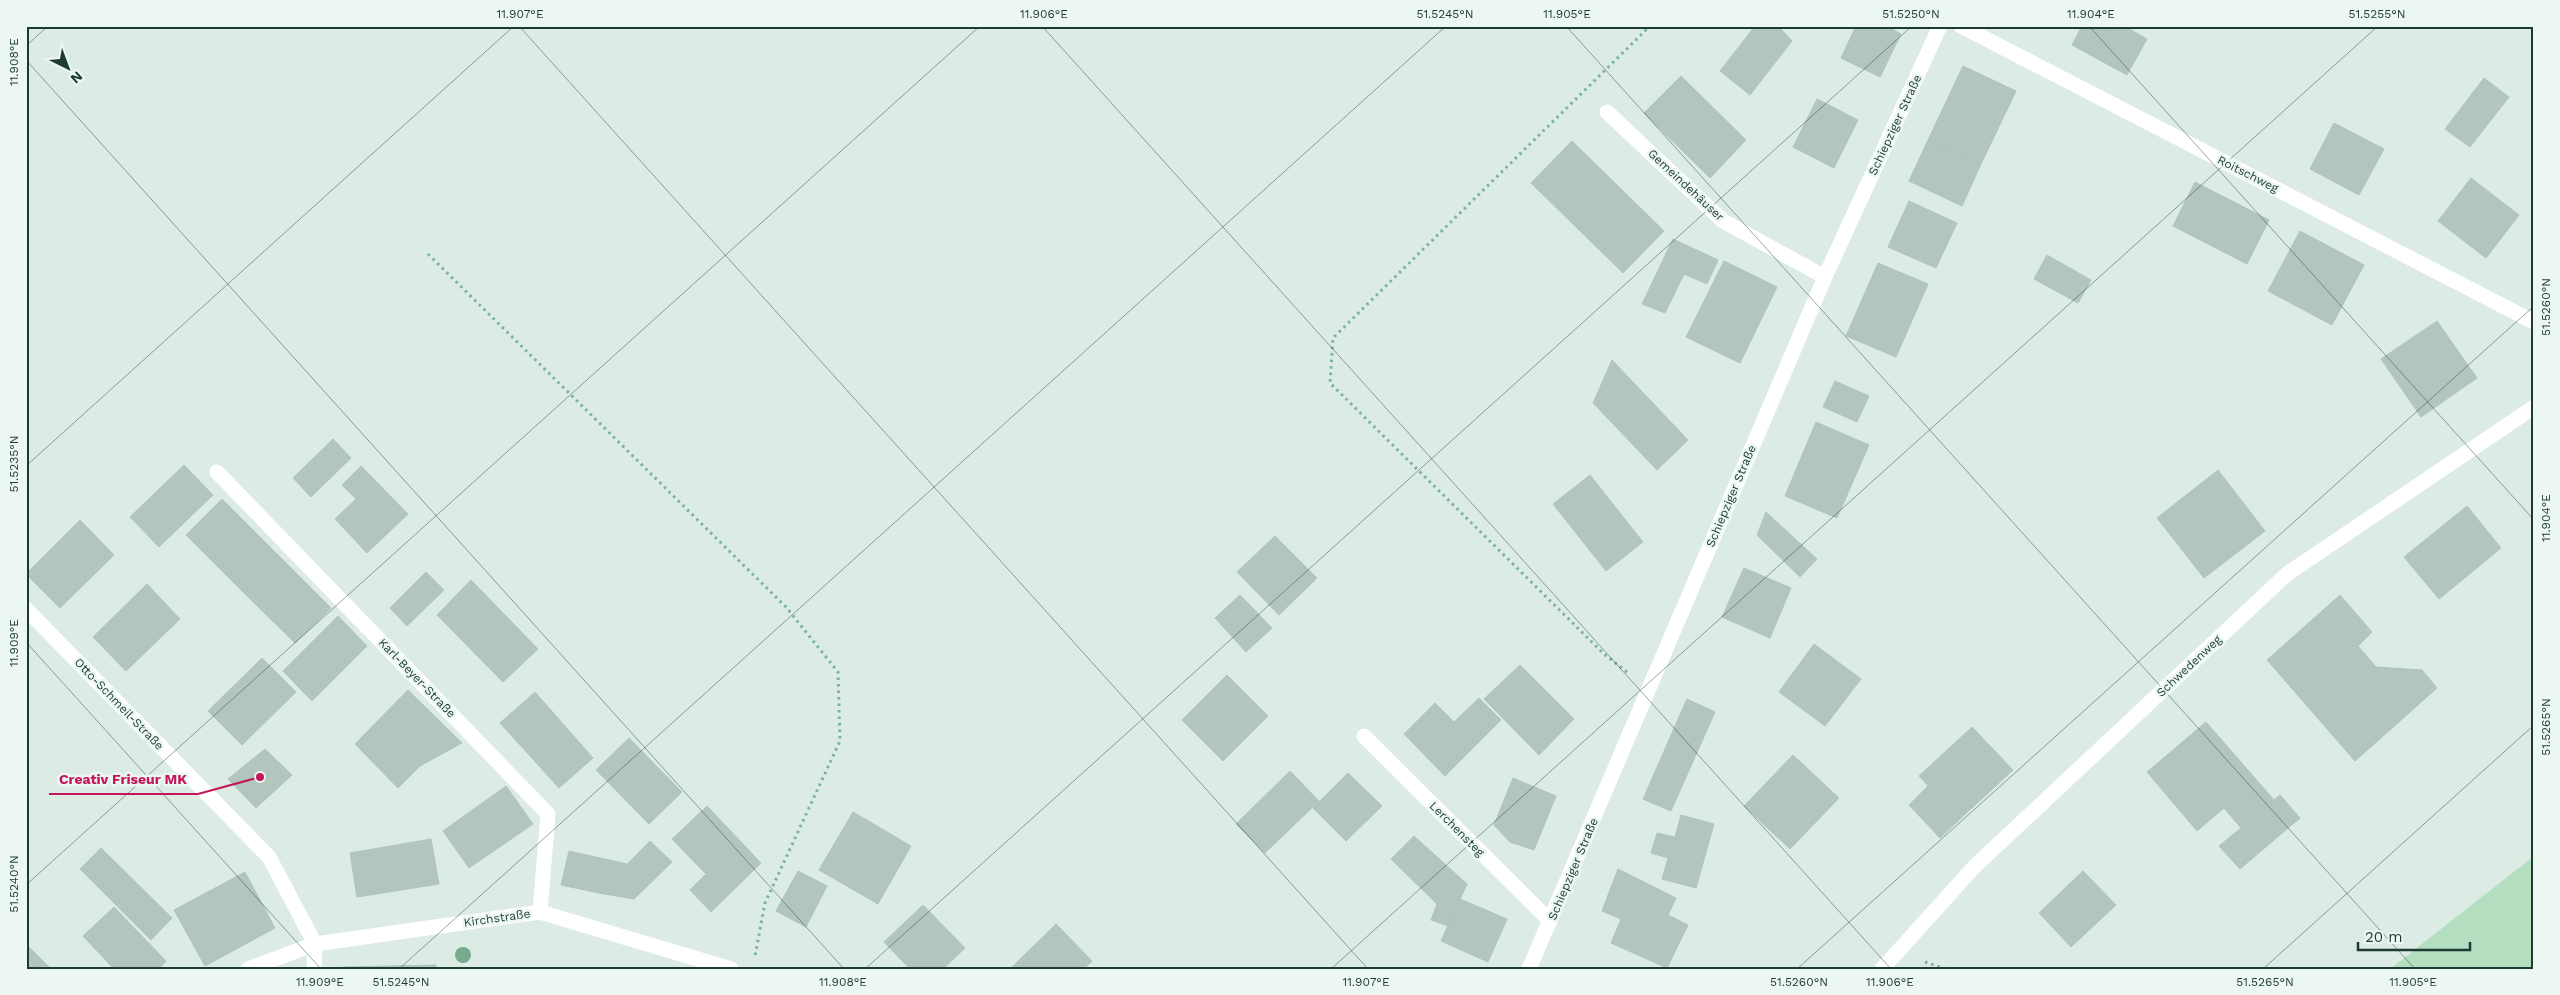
<svg xmlns="http://www.w3.org/2000/svg" width="2560" height="995" viewBox="0 0 2560 995" font-family="'Work Sans',sans-serif">
	<rect width="100%" height="100%" fill="#ddebe5"/>
	<!-- green -->
	<path fill="#b3dfc0" d="M2534,856V969H2390Z"/>
	<!-- building -->
	<path fill="#b2c6be" stroke="#afc5bc" d="M1755,26H1778L1792,41L1750,95L1720,71Z
		M1856,26H1886L1901,34L1880,77L1841,58Z
		M2082,26H2110L2094,57L2072,45Z
		M2110,26H2124L2147,39L2127,75L2094,57Z
		M1963,66L2016,91L1981,164L1928,140Z
		M1681,76L1746,140L1710,178L1644,113Z
		M2484,78L2509,97L2470,147L2445,129Z
		M1817,99L1858,120L1834,168L1793,147Z
		M2334,123L2384,149L2359,195L2310,169Z
		M1928,140L1981,164L1962,206L1909,181Z
		M1572,141L1664,231L1623,273L1531,183Z
		M2471,178L2519,215L2486,258L2438,221Z
		M2195,182L2269,220L2247,264L2173,226Z
		M1909,201L1957,223L1936,268L1888,247Z
		M2300,231L2364,265L2332,325L2268,291Z
		M1673,239L1718,260L1707,284L1684,274L1665,313L1642,304Z
		M2047,255L2091,280L2078,303L2034,279Z
		M1724,261L1777,287L1740,363L1686,337Z
		M1878,263L1928,284L1896,357L1846,336Z
		M2437,321L2477,378L2421,417L2381,359Z
		M1612,360L1688,440L1657,470L1593,403Z
		M1835,381L1869,396L1857,422L1823,407Z
		M1816,422L1869,445L1837,518L1785,496Z
		M333,439L351,458L311,497L293,478Z
		M184,465L213,495L159,547L130,517Z
		M361,466L408,514L367,553L335,519L356,499L342,485Z
		M2218,470L2265,531L2204,578L2157,518Z
		M1590,475L1643,542L1606,571L1553,504Z
		M222,499L277,554L241,590L186,535Z
		M2467,506L2501,548L2439,599L2404,557Z
		M1766,512L1817,559L1800,577L1757,535Z
		M80,520L114,555L60,608L26,574Z
		M1275,536L1317,578L1279,615L1237,572Z
		M277,554L331,608L295,643L241,590Z
		M1744,568L1791,588L1770,638L1722,617Z
		M426,572L444,590L407,626L390,608Z
		M471,580L538,649L503,682L437,615Z
		M147,584L180,619L126,671L93,637Z
		M1240,595L1272,628L1246,652L1215,618Z
		M2340,595L2372,632L2358,646L2376,667L2422,670L2437,688L2355,761L2267,660Z
		M338,616L367,646L312,701L283,671Z
		M1814,644L1861,679L1825,726L1779,692Z
		M262,658L296,692L242,745L208,711Z
		M1520,665L1574,719L1539,755L1484,699Z
		M1227,675L1268,716L1223,761L1182,720Z
		M408,690L462,743L420,766L398,788L355,744Z
		M535,692L593,758L559,788L500,723Z
		M1479,698L1501,720L1445,776L1404,734L1435,703L1454,722Z
		M1687,699L1715,712L1671,811L1643,799Z
		M2206,722L2274,800L2280,795L2300,818L2240,869L2219,846L2241,828L2224,808L2197,831L2147,772Z
		M1972,727L2013,770L1960,819L1919,776Z
		M629,738L682,792L649,824L596,770Z
		M265,749L292,775L256,808L228,779Z
		M1793,755L1839,798L1790,849L1744,806Z
		M1290,771L1319,801L1265,853L1236,824Z
		M1348,773L1382,806L1346,841L1313,808Z
		M1513,778L1556,796L1534,850L1510,842L1494,825Z
		M506,786L533,824L469,868L443,831Z
		M1928,786L1960,819L1940,838L1909,805Z
		M707,806L761,863L711,912L690,890L706,874L672,839Z
		M853,812L911,846L878,904L819,870Z
		M1681,815L1714,824L1696,888L1662,879L1668,858L1651,853L1657,833L1675,837Z
		M1414,836L1467,884L1448,926L1431,920L1437,904L1391,859Z
		M431,839L439,884L357,897L350,853Z
		M650,841L672,862L634,899L599,893Z
		M101,848L172,918L151,940L80,869Z
		M569,851L627,864L599,893L561,885Z
		M1618,869L1676,898L1668,915L1688,925L1667,968L1611,943L1621,919L1602,911Z
		M798,871L827,886L806,927L776,911Z
		M2083,871L2116,905L2071,947L2039,913Z
		M245,872L275,928L205,966L174,910Z
		M1460,899L1507,919L1488,962L1441,941Z
		M923,905L965,948L943,969H910L884,942Z
		M114,907L166,961L159,969H114L83,936Z
		M1056,924L1092,961L1084,969H1010Z
		M26,944L51,969H26Z
		M436,965V969H343V967Z"/>
	<g fill="none" stroke-linecap="round" stroke-linejoin="round">
		<!-- path -->
		<path stroke="#7ab2a2" stroke-width="3" stroke-dasharray="2.5 4" stroke-linecap="butt" d="M428,254L786,607L838,672L840,741L765,903L755,956
			M1627,672L1604,654L1330,383L1333,338L1650,26
			M1925,962L1946,969"/>
		<!-- minor -->
		<path stroke="#fff" stroke-width="15" d="M1961,26L2534,322
			M1607,112L1723,221L1825,277
			M217,472L548,814L540,912
			M26,609L269,857L315,944
			M1364,736L1550,921
			M248,969L315,944L540,912L731,969
			M314,969L315,944
			M1882,969L1974,867L2287,574L2534,407"/>
		<!-- tertiary -->
		<path stroke="#fff" stroke-width="15" d="M1529,969L1825,277L1940,26"/>
	</g>
	<!-- trees -->
	<circle fill="#77ab8e" cx="463" cy="955" r="8"/>
	<!-- ticks -->
	<path fill="none" stroke="#1d3b34" stroke-width="1" stroke-opacity="0.45" d="M519,26L1368,969M1042,26L1891,969M1566,26L2415,969M2089,26L2534,520M26,46L48,26M26,60L844,969M26,466L514,26M26,642L321,969M26,885L980,26M399,969L1446,26M865,969L1912,26M1331,969L2378,26M1797,969L2534,306M2263,969L2534,725"/>
	<g text-anchor="middle" dominant-baseline="central" stroke-width="5" stroke-linejoin="round" paint-order="stroke">
		<!-- street labels -->
		<g font-size="12" fill="#1d3b34" stroke="#edf7f2">
			<text transform="translate(1895 125) rotate(-65)">Schiepziger Straße</text>
			<text transform="translate(2248 174) rotate(27)">Roitschweg</text>
			<text transform="translate(1686 185) rotate(43)">Gemeindehäuser</text>
			<text transform="translate(1731 496) rotate(-67)">Schiepziger Straße</text>
			<text transform="translate(2189 666) rotate(-43)">Schwedenweg</text>
			<text transform="translate(417 678) rotate(46)">Karl-Beyer-Straße</text>
			<text transform="translate(119 704) rotate(46)">Otto-Schmeil-Straße</text>
			<text transform="translate(1457 829) rotate(45)">Lerchensteg</text>
			<text transform="translate(1573 869) rotate(-67)">Schiepziger Straße</text>
			<text transform="translate(497 918) rotate(-8)">Kirchstraße</text>
		</g>
	</g>
	<!-- callouts -->
	<path fill="none" stroke="#c2185b" stroke-width="2" d="M260 777L198 794H49"/>
	<circle fill="#c2185b" stroke="#edf7f2" stroke-width="2" cx="260" cy="777" r="5"/>
	<g font-size="14" text-anchor="middle" font-weight="bold" fill="#c2185b" stroke="#edf7f2" stroke-width="5" stroke-linejoin="round" paint-order="stroke">
		<text x="123" y="784">Creativ Friseur MK</text>
	</g>
	<!-- border -->
	<rect width="2560" height="995" fill="none" stroke="#edf7f2" stroke-width="55"/>
	<!-- north arrow -->
	<g transform="translate(68 68) rotate(138)" stroke="#edf7f2" stroke-width="4" paint-order="stroke">
	<path d="M0-4L9 19L0 12L-9 19Z" fill="#1d3b34"/>
	<text y="-8" font-size="14" font-weight="bold" text-anchor="middle" fill="#1d3b34">N</text>
	</g>
	<!-- scale -->
	<path d="M2358 942v8h112v-8" fill="none" stroke="#1d3b34" stroke-width="2.5"/>
	<text x="2365" y="942" font-size="15" fill="#1d3b34" stroke="#edf7f2" stroke-width="4" paint-order="stroke">20 m</text>
	<rect x="28" y="28" width="2504" height="940" fill="none" stroke="#1d3b34" stroke-width="2"/>
	<g font-size="12" text-anchor="middle" fill="#1d3b34">
		<text x="520" y="18">11.907°E</text>
		<text x="1044" y="18">11.906°E</text>
		<text x="1445" y="18">51.5245°N</text>
		<text x="1567" y="18">11.905°E</text>
		<text x="1911" y="18">51.5250°N</text>
		<text x="2091" y="18">11.904°E</text>
		<text x="2377" y="18">51.5255°N</text>
		<text transform="translate(14 62) rotate(-90)" y="4">11.908°E</text>
		<text transform="translate(2546 307) rotate(-90)" y="4">51.5260°N</text>
		<text transform="translate(14 464) rotate(-90)" y="4">51.5235°N</text>
		<text transform="translate(2546 518) rotate(-90)" y="4">11.904°E</text>
		<text transform="translate(14 643) rotate(-90)" y="4">11.909°E</text>
		<text transform="translate(2546 727) rotate(-90)" y="4">51.5265°N</text>
		<text transform="translate(14 884) rotate(-90)" y="4">51.5240°N</text>
		<text x="320" y="986">11.909°E</text>
		<text x="401" y="986">51.5245°N</text>
		<text x="843" y="986">11.908°E</text>
		<text x="1366" y="986">11.907°E</text>
		<text x="1799" y="986">51.5260°N</text>
		<text x="1890" y="986">11.906°E</text>
		<text x="2265" y="986">51.5265°N</text>
		<text x="2413" y="986">11.905°E</text>
	</g>
</svg>
